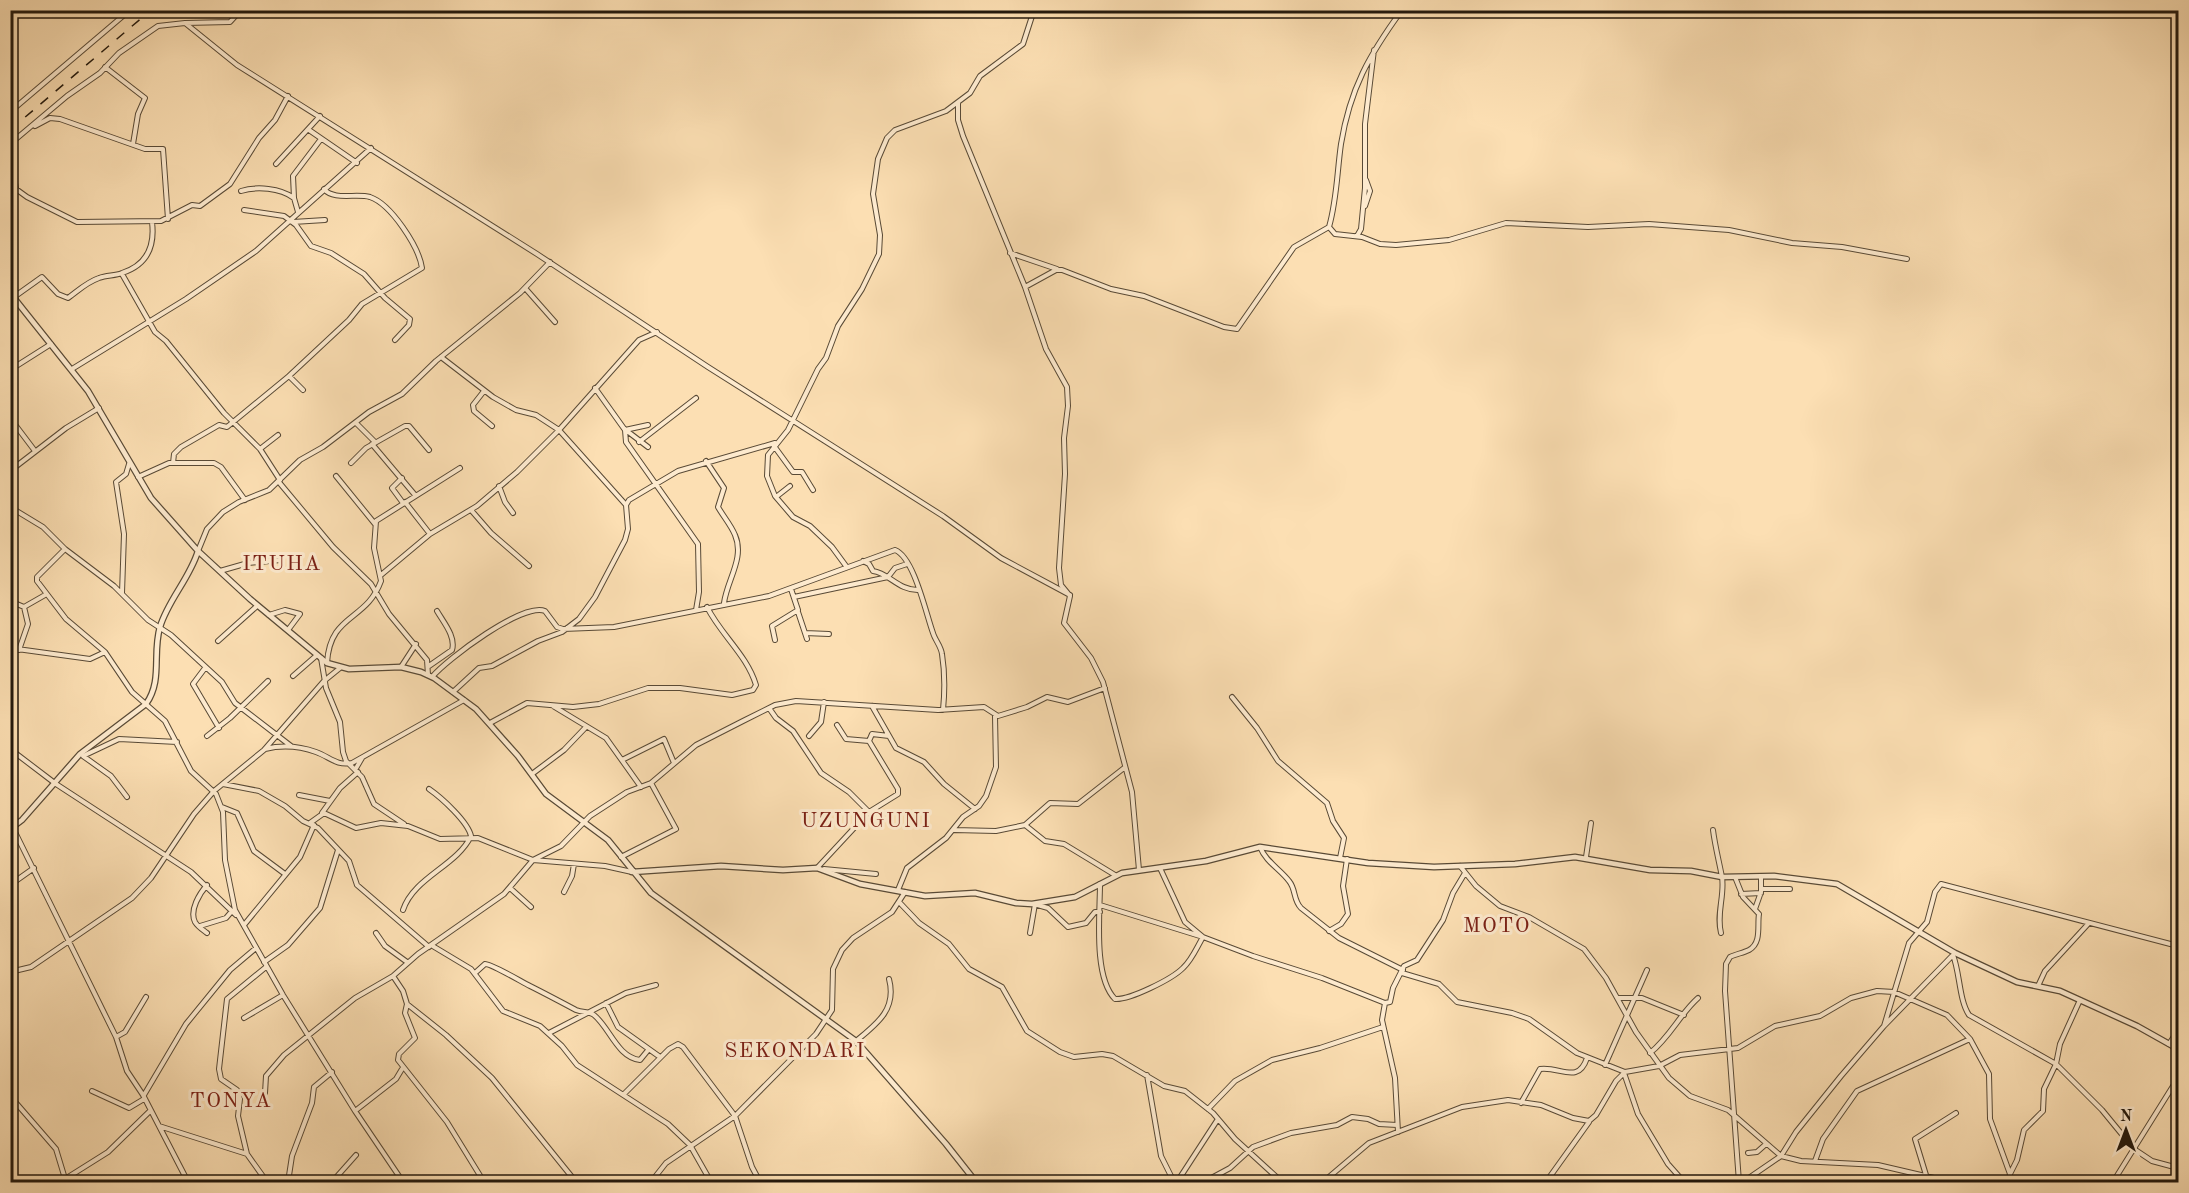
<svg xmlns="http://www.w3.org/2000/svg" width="2189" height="1193" viewBox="0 0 2189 1193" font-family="'Old Standard TT',serif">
	<rect width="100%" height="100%" fill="#fcdfb3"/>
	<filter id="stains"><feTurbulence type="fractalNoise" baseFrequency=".00333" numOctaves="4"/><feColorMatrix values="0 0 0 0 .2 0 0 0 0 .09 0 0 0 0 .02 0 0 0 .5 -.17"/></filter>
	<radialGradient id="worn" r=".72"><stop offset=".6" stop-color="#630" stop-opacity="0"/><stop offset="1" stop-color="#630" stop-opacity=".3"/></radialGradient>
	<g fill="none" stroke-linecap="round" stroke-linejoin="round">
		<defs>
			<path id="minor" d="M1402,10C1369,55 1350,89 1341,144C1337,172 1337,199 1329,227L1335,234L1362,237L1380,244L1396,245L1449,240L1506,223L1588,227L1649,224L1729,230L1792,243L1842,247L1907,259
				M185,23L230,22L241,10
				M105,67L145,98L138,114L133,144
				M958,102V120L963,136L1025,287L1046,349L1067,387L1068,406L1064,438L1065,474L1059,568L1061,585L1070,596L1064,623L1091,658L1103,682L1132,792L1139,870
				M10,112L130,10
				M35,126L50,118L60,119L145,149H163L168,219
				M309,130L357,163
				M10,144L67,96L100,73L119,53L158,26L185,23L237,65L537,254L708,367L943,516L1001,558L1070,595
				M10,153L16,189L27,197L77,222L161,221L192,205L200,206L230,184L259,138L275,120L288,96
				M276,164L320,116
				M241,191C257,186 280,188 294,198L298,212
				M294,198L293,176L321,139
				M1365,206L1370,191L1366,180
				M244,210L284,216L296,225L311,246L331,253L364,274L385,298L410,319L409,325L395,340
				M293,222L325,220
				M1357,236L1361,229L1365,188V124L1374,50
				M1010,253L1057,269
				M122,274L155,332L166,341L224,413L260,449L280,480
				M1025,287L1056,270H1062L1111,289L1144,296L1224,327L1237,329L1294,247L1329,227
				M525,288L555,322
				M14,297L42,277L58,294L68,298C79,290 87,282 99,278C107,275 115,276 122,273C147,265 155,246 152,222
				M441,357L493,397L516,410L536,415L559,430L626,505
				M72,369L186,299L256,251L371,148
				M10,370L51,344
				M289,376L303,390
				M595,388L625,430L648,425
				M484,391L473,405L474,411L492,426
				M10,418L35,451
				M356,423L375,442
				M625,430L626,442L698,544L699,592L696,610
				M627,431L648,447
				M639,442L696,398
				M372,444L415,495
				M774,446L793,472H802L813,490
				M260,449L278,435
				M706,461L724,488L718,507C723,516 731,525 735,535C745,558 727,580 724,603
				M173,463L174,454L181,447L219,425L227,427L289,376L349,320L362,304L422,268C419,247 391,204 370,197C356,193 334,201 324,189
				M351,463L366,448L405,426H409L429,450
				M10,471L66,428L99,408
				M336,476L375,524
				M138,477L169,463H214L221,467L245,500
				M402,478L392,488L403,503
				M278,481L333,547L371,584L389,614L427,660L428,675
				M499,486L505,502L513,513
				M776,497L790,486
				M405,502L430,534
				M10,507L43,527L65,549L114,586L148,620L171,635L222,682L235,703L291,746
				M471,510L491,533L529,566
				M65,549L37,577V581L66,619L105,652L132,692L165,721L191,771L216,794L223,812L225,860L235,910L283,995L355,1111L403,1182
				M198,551L207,529L223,512L239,502L269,490L300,460L323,447L369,412L402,394L436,361L520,293L550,262
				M863,561L869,564L873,571C889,573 899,591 919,590
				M846,566L832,547L810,526L793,517L775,496L767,476L768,455L788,430L818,369L826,358L838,326L862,289L879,254L880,235L873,194L878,159L887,138L895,130L946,111L970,93L980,76L1023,44L1034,10
				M220,571L248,563L281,560
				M381,575L430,534L477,506L517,472L559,430L639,340L657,332
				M122,593L124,534L116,482L126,474L129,464
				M794,597L888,577L895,568L907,564
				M10,601L24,607L45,595
				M798,612L807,639
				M269,615L285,610L300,614L288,630
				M805,633L829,634
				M775,640L772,626L798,610L791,589
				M218,641L257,606
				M10,648L90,659L105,652
				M19,650L28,624L24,607
				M321,658L326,688L340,722L343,752L346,761L362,777L374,804L404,824
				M327,663C330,613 366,622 381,581L374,548L376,521L460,468
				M429,666L452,650C456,637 444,623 437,611
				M401,667L416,644
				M205,668L193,684L219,728
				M293,676L317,655
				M432,677C447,659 523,602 545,611L557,627L563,629L614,627L769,596L895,550C914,557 926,614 933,633C935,640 941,646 942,654C945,673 945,690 943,710
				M453,692L479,668L492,666L538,641L562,632L579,619L595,597L625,540L628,529L626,505L629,500L678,471L775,443
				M1232,697L1257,728L1278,761L1327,803L1333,821L1344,838L1340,858
				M553,706L606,738L641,787
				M872,706L896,748L924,762L944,784L975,809
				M769,708L776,718L793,731L821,773L849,792L869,812
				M490,723L527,703L573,707L599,704L648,688H680L732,695L753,690L756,685C747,655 721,635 707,607
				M837,725L846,739L869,741
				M207,736L230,718L268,681
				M809,736L821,722L824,702
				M10,749L56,784L191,872L236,915
				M265,749C282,745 299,746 316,752C330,757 336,766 352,763L464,700
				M83,756L119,739L177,742
				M83,756L111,776L127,797
				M622,760L664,739L674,763
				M355,770L362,758
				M532,774L564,750L586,727
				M223,784L259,791L285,806L303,821L318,828L349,861L357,885L429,947
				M299,795L330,801
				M222,807L237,813L254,851L285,874
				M322,813L340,788L358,772
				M310,823L324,813L356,828L381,823L408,826L440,839L478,838L533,860L605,866L632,872
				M1025,825L1050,803L1078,804L1124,768
				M12,826L116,1037L127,1071L143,1095L188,1182
				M954,830L996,831L1025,825L1045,841L1064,844L1115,875
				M1713,830C1715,846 1719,861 1722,877C1725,895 1716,914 1721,933
				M1260,847C1266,862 1280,869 1289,881C1296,889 1293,900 1301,908L1339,938L1403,970
				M621,857L676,829L651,783
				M1586,857L1591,823
				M1460,866L1476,886L1500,906L1529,917L1584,949L1606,978L1636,1032L1669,1078L1690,1096L1728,1110L1781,1156L1801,1161L1878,1165L1951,1182
				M817,868L869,812L898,794V789L869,741L872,734L889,736
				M1160,868L1185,922L1203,937L1253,956L1322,978L1385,1003
				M824,869L876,874
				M1735,877L1743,897L1759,914C1757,925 1762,943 1749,950C1743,953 1736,954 1730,957L1726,964L1725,991L1739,1182
				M1100,884C1100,913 1093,977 1115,999C1130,1000 1172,979 1183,968C1192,960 1197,947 1203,937L1100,905
				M10,885L34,868
				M510,888L531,907
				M1762,889H1790
				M898,890L907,868L946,838L963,817L979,806L986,796L996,767L995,716
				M564,892L572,876L574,864
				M1741,894L1761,893
				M900,903L919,923L949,944L969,969L1002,987L1027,1031L1060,1052L1074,1057L1102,1054L1113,1056L1164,1086L1185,1091L1213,1113L1235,1139L1282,1182
				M1034,904L1048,908L1068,927L1086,923L1095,912H1100
				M1755,909L1761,892V876
				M403,910C414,877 457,866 471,836C468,822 442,798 429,789
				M244,925L300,857L314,825
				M200,926L226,918L232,911
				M1329,931L1341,924L1348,914L1343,886L1347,859
				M207,933C203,930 198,927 195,922C189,910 200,893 207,885
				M376,933L385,946L407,962
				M1030,933L1035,904
				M431,945L471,969L503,1011L540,1026L562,1046L577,1065L668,1124L690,1145L711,1182
				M1953,955C1960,973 1959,1000 1969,1015L2056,1064L2102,1110L2134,1149L2152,1161L2178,1168
				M264,962L288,945L320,908L338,850
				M266,967L227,999L219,1069L221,1079L237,1090L240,1099L238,1116L247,1154L267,1182
				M10,972L31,967L132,898L151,878L194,814L214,791L264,750L324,681L340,668
				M475,973L485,964C490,963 522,982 530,986C546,994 561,1002 576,1010C583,1013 589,1011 594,1015C610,1028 617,1057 640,1060L649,1049
				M1402,973L1439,984L1457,1002L1512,1013L1529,1019L1577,1053L1625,1072
				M393,976L403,991L407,1004L446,1035L492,1078L576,1182
				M2038,986L2045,971L2089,923
				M1618,998H1642L1684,1015
				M606,1003L618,1027L660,1057
				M407,1004L405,1013L415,1038L399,1054L398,1060L447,1122L484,1182
				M244,1018L283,995
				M1884,1026L1909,943L1927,922L1935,892L1941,884L2178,946
				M549,1033L626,993L656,985
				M116,1037L125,1032L146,997
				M856,1041C877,1024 897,1009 889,979
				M2169,1044L2178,1030
				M1650,1053C1670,1037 1680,1014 1698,998
				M1605,1065L1647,970
				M1624,1073L1638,1114L1668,1164L1684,1182
				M1147,1075L1161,1156L1174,1182
				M92,1091L129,1108L144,1099
				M265,1093L266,1076L284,1055L355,998L393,976L418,954L504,894L533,860L561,846L590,816L627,792L651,783L696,745L743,721L775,705L796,701L938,710L984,707L998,716L1027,707L1047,697L1068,702L1105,688
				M624,1094L669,1049L678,1044L683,1047L735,1116L752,1167L760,1182
				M144,1095L186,1024L230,970L256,948
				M10,1096L56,1149L66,1182
				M1521,1103L1540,1069C1560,1066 1578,1085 1587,1058
				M1208,1109L1235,1081L1272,1060L1320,1048L1383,1027
				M355,1111L396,1079L402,1069
				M159,1126L247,1154
				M1398,1132L1395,1078L1382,1020L1385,1003L1390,1002L1393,988L1404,966L1417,960L1443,920L1453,893L1465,873
				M1748,1153L1757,1152L1766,1144
				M1815,1161L1823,1139L1857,1091L1970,1039
				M2010,1174L2017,1160L2024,1130L2043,1111L2044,1089L2056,1064L2060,1044L2080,1000
				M1926,1175L1915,1139L1956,1113
				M65,1179L108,1152L150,1111
				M288,1182L292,1156L312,1103L314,1087L332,1072
				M332,1182L356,1155
				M393,1182L399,1177
				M651,1182L666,1163L735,1116L816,1034L832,1010L833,969L842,950L853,938L892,912L905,892
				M1177,1182L1218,1119
				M1204,1182L1230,1168L1253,1147L1291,1133L1337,1125L1352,1117L1368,1119L1379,1124L1397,1125
				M1323,1182L1369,1143L1462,1107L1508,1100L1541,1105L1573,1118L1589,1121L1596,1115L1616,1081L1625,1072L1659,1066L1680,1055L1738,1048L1775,1026L1820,1016L1851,998L1877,991L1894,992L1947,1015L1970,1039L1989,1074L1990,1119L2010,1174L2008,1182
				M1546,1182L1589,1122
				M1743,1182L1781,1156L1796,1132L1841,1076L1884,1026L1952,956
				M1918,1182L1934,1178
				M2113,1182L2178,1078"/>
			<path id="tertiary" d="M10,293L88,391L151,498L198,551L250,599L327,663L349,669L401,667L421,672L434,678L476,709L518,756L546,794L608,840L651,893L856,1041L946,1144L976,1182
				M10,829L22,820L80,754L146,704C163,680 152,654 160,627C168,600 190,578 198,551
				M632,872L721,866L783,870L817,868L860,884L925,896L975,893L1016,903L1032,904L1075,897L1122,873L1206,861L1260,847L1368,863L1434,867L1515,864L1575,857L1650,870L1691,871L1722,877L1774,876L1837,884L1955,953L2017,982L2060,991L2137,1026L2178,1049"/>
		</defs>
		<!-- minor casing -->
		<use href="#minor" stroke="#594a36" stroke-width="6"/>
		<!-- tertiary casing -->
		<use href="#tertiary" stroke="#594a36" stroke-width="7"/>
		<!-- minor -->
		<use href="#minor" stroke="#fdeace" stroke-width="4"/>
		<!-- tertiary -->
		<use href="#tertiary" stroke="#fdeace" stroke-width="4.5"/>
		<!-- rail -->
		<path stroke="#23190d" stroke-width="1.5" stroke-dasharray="10 10" stroke-linecap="butt" d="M10,130L151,10"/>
	</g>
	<g text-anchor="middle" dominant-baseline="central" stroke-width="6" stroke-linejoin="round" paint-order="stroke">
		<!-- quarter labels -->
		<g font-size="21" letter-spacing="1.5" fill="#7a1f14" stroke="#fdeace">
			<text x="282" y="564">ITUHA</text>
			<text x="866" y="821">UZUNGUNI</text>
			<text x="1497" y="926">MOTO</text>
			<text x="795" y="1051">SEKONDARI</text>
			<text x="231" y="1101">TONYA</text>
		</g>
	</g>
	<!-- margin -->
	<rect width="2189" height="1193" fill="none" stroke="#fcdfb3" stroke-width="36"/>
	<rect x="12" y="12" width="2165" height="1169" fill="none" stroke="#23190d" stroke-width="3"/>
	<rect x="18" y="18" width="2153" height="1157" fill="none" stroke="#23190d" stroke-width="1.5"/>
	<!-- north arrow -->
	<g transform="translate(2126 1130)" stroke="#fdeace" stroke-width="4.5" paint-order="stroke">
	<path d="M0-4.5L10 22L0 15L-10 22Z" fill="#23190d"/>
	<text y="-9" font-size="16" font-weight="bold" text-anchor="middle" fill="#23190d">N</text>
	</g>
	<rect width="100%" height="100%" filter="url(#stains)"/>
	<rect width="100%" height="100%" fill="url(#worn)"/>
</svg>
